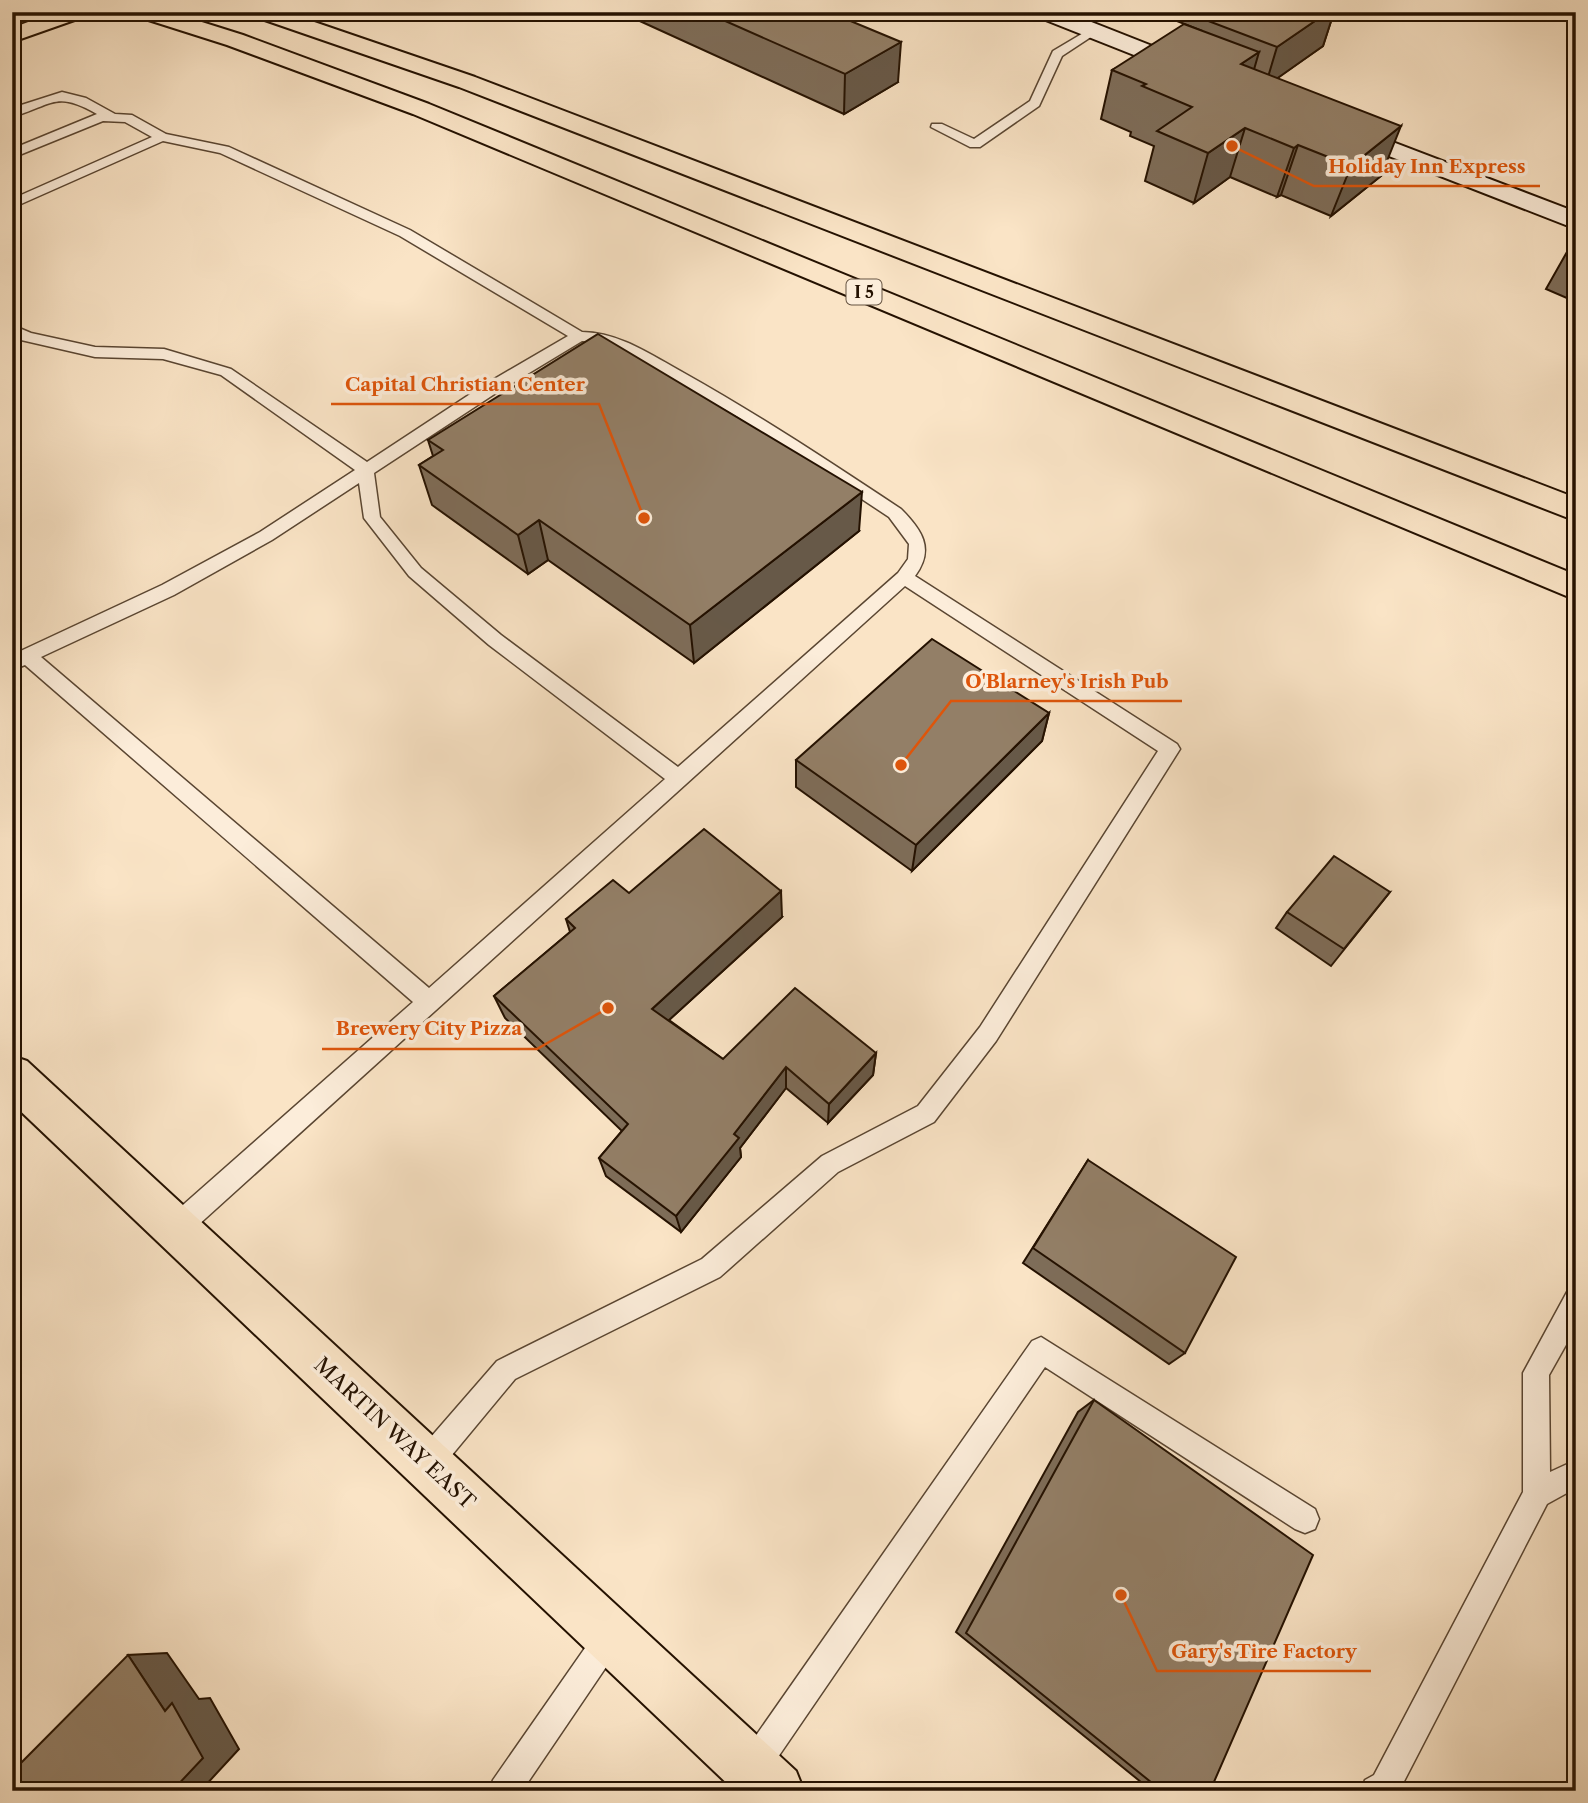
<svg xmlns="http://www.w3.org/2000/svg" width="1588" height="1803" viewBox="0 0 1588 1803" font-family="'Libre Caslon Text',serif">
	<rect width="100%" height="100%" fill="#fae4c6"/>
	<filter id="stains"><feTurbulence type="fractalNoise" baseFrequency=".00286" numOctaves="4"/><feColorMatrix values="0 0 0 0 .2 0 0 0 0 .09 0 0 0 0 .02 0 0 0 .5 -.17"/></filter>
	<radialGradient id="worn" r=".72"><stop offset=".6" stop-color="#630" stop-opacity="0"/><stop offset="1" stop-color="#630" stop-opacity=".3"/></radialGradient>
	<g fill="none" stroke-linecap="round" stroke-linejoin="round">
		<defs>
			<path id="lane" d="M1090,29L1100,31L1062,56L1039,106L980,147H970L931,127L932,124H942L974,139L1030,101L1053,51Z
				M62,92L86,98L115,114L132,115L166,134L229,147L410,230L582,332C621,333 651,355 684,373C759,415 830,462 901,509C922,530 935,549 915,576L1177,744L1180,749L996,1041L934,1122L838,1172L720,1277L515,1379L437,1473L427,1476L417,1473L414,1463L417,1453L497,1361L702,1259L822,1156L918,1106L980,1027L1158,751L905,586L185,1237L176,1240L167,1237L164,1228L167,1219L413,1002L25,665L12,670V655L162,585L260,532L355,470L221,375L163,359L95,357L21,340L12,335V325L31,333L95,347L164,349L231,369L367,462L484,385L568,336L400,236L220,153L163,141L12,208V199L152,137L125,122L103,121L12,158V149L97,114C55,90 53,105 12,117V108ZM582,341L601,342L619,349L738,417L889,517L909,544L908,559L898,573L678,767L501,635L421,568L380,517L374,473L496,393ZM359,483L364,518L409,576L489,645L665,779L429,988L41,657L174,595L272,540Z
				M1576,1288V1327L1549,1375L1550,1472L1576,1460V1488L1547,1504L1399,1791H1361L1365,1780L1374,1775L1523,1492V1373L1567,1292Z
				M1041,1337L1315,1509L1319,1519L1315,1529L1305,1533L1295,1529L1045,1367L763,1779L752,1783L741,1779L737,1768L741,1757L1032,1341Z
				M611,1621L621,1625L625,1635L621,1645L522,1791H489L493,1780L601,1625Z"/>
			<path id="secondary" d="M1036,12H1066L1198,64L1201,69L1198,74H1182L1038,17Z
				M1343,123L1576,212V229L1335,135L1331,130L1335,125Z"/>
			<path id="primary" d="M55,12H85L83,17L12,42V28Z
				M12,1056L27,1061L796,1771L804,1791H735L12,1103Z"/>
			<path id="highway" d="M137,12H170L243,35L429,104L1576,575V600L413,114L227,45L139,17Z
				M254,12H285L475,77L1576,498V521L459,87L256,17Z"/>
		</defs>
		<!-- lane casing -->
		<use href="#lane" stroke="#5a4632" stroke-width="3"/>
		<!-- secondary casing -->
		<use href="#secondary" stroke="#241100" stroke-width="4"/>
		<!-- primary casing -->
		<use href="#primary" stroke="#241100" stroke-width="4"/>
		<!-- highway casing -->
		<use href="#highway" stroke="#241100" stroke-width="4"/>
		<!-- lane -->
		<use href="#lane" fill="#fcedda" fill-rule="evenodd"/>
		<!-- secondary -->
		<use href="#secondary" fill="#fcedda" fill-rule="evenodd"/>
		<!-- primary -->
		<use href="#primary" fill="#fae4c6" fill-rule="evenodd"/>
		<!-- highway -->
		<use href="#highway" fill="#fae4c6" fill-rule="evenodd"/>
	</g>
	<!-- wall -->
	<path fill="#7e6d59" stroke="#241100" stroke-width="2" d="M620,12H829L898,82L844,114Z
		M1154,12H1334L1323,46L1277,78L1381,176L1331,216L1281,195L1277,197L1230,177L1194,203L1145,181L1154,146L1130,136L1131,132L1101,119L1112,70L1200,30Z
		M1576,236V302L1546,289Z
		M428,440L859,531L694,663L548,560L528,574L432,505L419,465L433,456Z
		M1049,713L1042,741L912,871L796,787V760Z
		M1390,892L1331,966L1276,928L1287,912Z
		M629,893L782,917L669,1020L723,1059L876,1053L873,1075L828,1123L786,1088L740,1148L741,1157L681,1232L606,1176L599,1158L622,1131L505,1018L494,996L570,932L566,919Z
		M1088,1160L1185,1353L1169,1364L1023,1263Z
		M1576,1384V1404L1568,1398Z
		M1094,1400L1210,1791H1152L956,1632L1078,1412Z"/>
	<!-- shaded-wall -->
	<path fill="#675948" stroke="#241100" stroke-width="2" d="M1328,12H1334L1323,46L1265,87L1277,47Z
		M901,42L898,82L844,114L845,74Z
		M1259,52L1245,101L1241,64Z
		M1401,126L1381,176L1331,216L1351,166Z
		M1245,128L1230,177L1194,203L1208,153Z
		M1298,145L1281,195L1277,197L1294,148Z
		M862,492L859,531L694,663L690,625Z
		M539,520L548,560L528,574L518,535Z
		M1049,713L1042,741L912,871L916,845Z
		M781,891L782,917L657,1031L652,1009Z
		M876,1053L873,1075L828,1123L829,1104Z
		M786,1067V1088L740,1148L741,1157L681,1232L676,1216L734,1134Z
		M167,1653L199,1699L210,1698L239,1749L204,1787L206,1791H172L165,1711L128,1655Z"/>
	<!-- building -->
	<path fill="#937f67" stroke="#241100" stroke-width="2" d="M705,12H829L901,42L845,74Z
		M1213,12H1328L1277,47L1203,19Z
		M1184,24L1259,52L1241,64L1401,126L1351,166L1298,145L1294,148L1245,128L1208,153L1157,131L1192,107L1142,86L1146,84L1112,70Z
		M598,334L862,492L690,625L539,520L518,535L419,465L443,450L428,440Z
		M932,639L1049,713L916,845L796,760Z
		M704,829L781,891L652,1009L723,1059L795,988L876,1053L829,1104L786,1067L734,1134L739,1138L676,1216L599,1158L628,1124L494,996L575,928L566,919L613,880L629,893Z
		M1334,856L1390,892L1344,949L1287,912Z
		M1088,1160L1236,1257L1185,1353L1033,1248Z
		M1094,1400L1313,1555L1210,1791H1162L966,1633Z
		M128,1655L165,1711L172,1703L203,1758L172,1791H12V1772Z"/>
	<g text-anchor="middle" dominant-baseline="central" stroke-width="7" stroke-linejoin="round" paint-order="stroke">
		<!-- shield labels -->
		<rect fill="#fcedda" stroke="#655341" stroke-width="2" x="846.5" y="279.5" width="35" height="25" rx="5"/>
		<g font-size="16" font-weight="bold" fill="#241100">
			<text x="864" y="292">I 5</text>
		</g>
		<!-- near-street labels -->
		<g font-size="21" fill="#241100" stroke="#fcedda">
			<text transform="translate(395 1433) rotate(43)">MARTIN WAY EAST</text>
		</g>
	</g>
	<!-- callouts -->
	<path fill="none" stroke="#de550b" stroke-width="2.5" d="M1232 146L1314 186H1540M644 518L599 404H331M901 765L951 701H1182M608 1008L537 1049H322M1121 1595L1157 1671H1371"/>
	<g fill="#de550b" stroke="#fcedda" stroke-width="2.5">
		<circle cx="1232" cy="146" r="7"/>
		<circle cx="644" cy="518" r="7"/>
		<circle cx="901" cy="765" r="7"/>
		<circle cx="608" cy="1008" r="7"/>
		<circle cx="1121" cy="1595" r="7"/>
	</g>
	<g font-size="19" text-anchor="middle" font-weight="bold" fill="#de550b" stroke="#fcedda" stroke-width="7" stroke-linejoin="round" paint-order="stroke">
		<text x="1427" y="173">Holiday Inn Express</text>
		<text x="465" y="391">Capital Christian Center</text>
		<text x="1067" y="688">O'Blarney's Irish Pub</text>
		<text x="429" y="1035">Brewery City Pizza</text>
		<text x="1264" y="1658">Gary's Tire Factory</text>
	</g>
	<!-- margin -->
	<rect width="1588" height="1803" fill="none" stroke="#fae4c6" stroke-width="42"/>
	<rect x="14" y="14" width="1560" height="1775" fill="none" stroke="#241100" stroke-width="3.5"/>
	<rect x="21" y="21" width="1546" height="1761" fill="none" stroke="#241100" stroke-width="2"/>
	<rect width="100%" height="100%" filter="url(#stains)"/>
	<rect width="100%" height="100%" fill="url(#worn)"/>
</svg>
